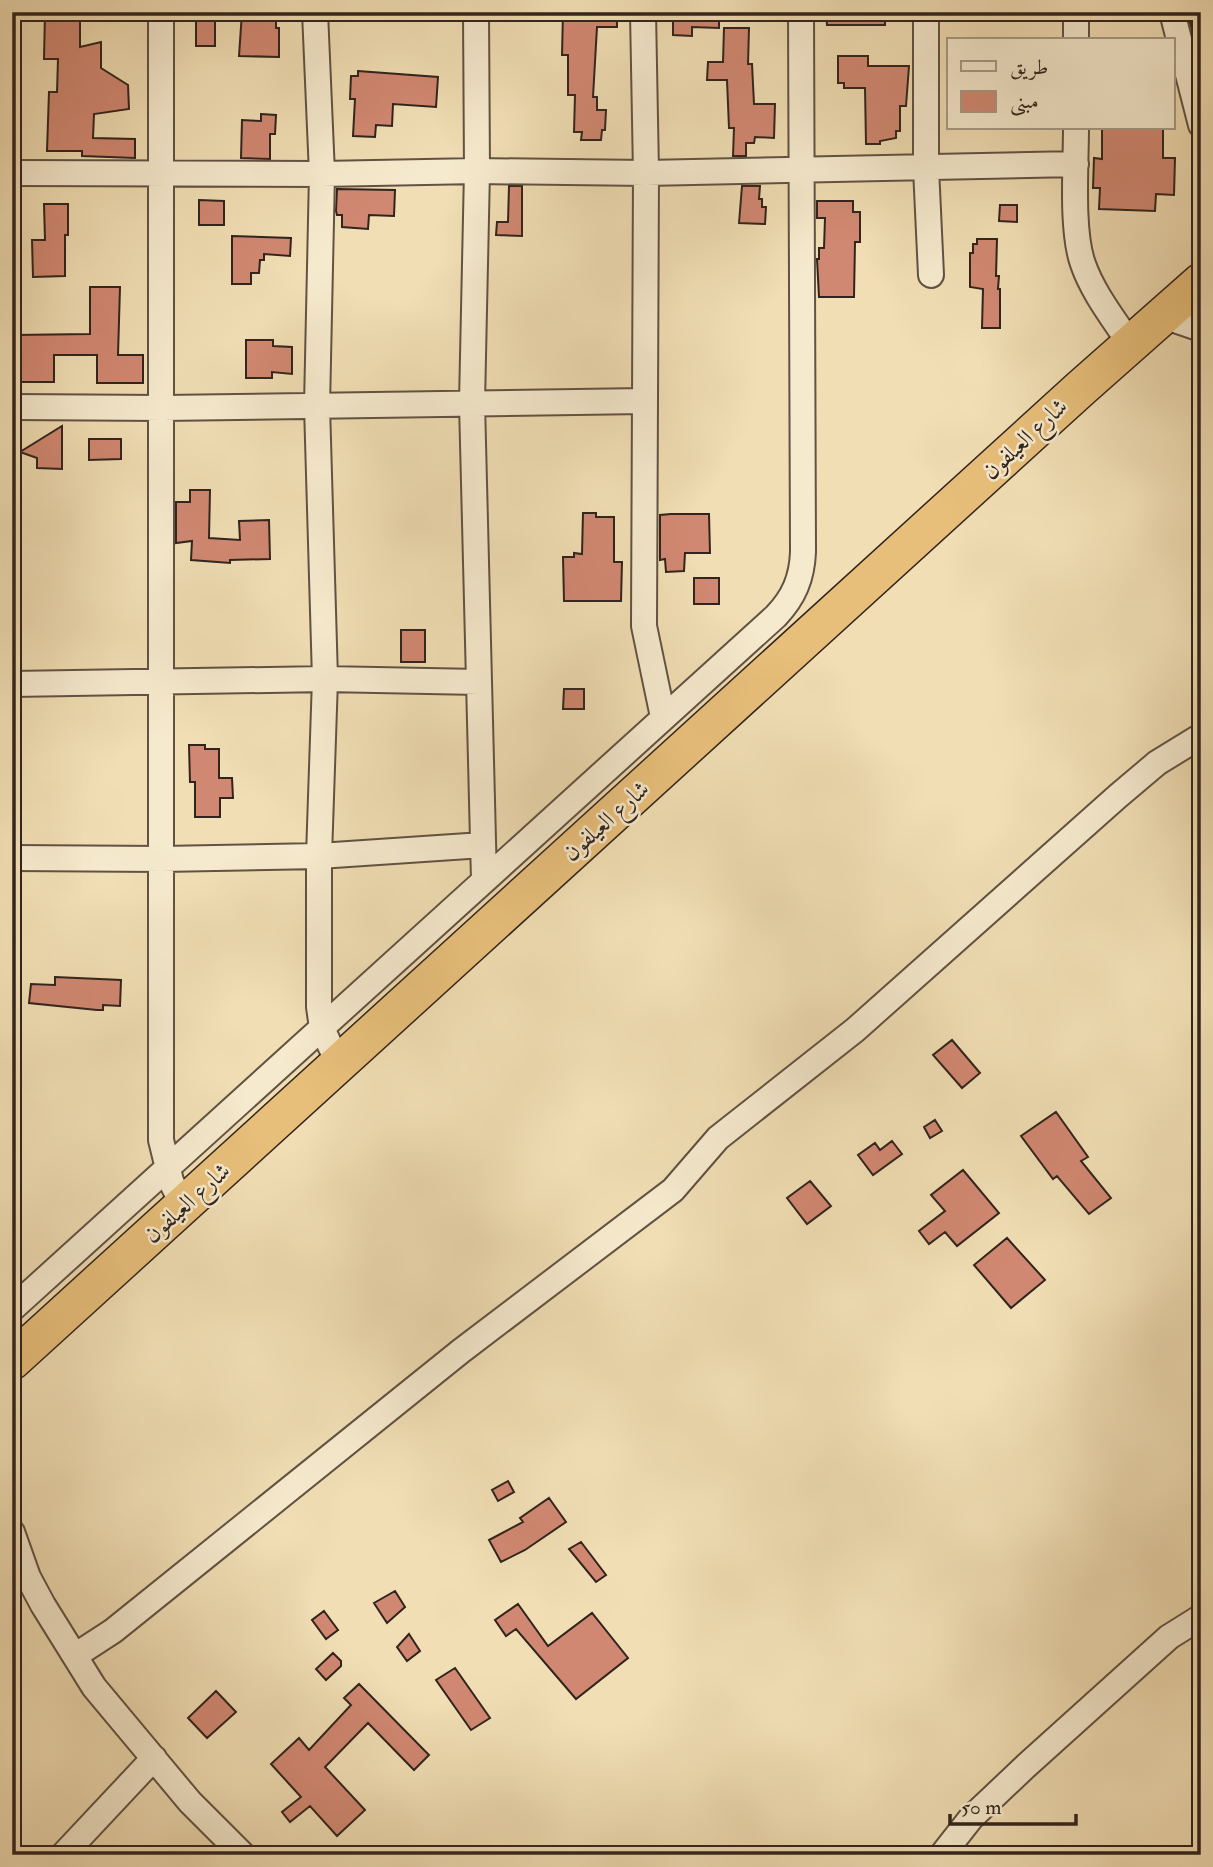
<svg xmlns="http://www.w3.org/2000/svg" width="1213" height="1867" viewBox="0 0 1213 1867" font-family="'IM FELL Double Pica',Amiri,serif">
	<rect width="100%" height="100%" fill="#f1deb4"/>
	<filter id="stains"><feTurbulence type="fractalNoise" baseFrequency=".00286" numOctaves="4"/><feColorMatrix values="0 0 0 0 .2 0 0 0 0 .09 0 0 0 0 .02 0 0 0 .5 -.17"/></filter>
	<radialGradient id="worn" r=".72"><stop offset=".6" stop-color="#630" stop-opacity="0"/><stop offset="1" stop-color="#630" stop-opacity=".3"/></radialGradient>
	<!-- building -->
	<path fill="#d18872" stroke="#31241d" stroke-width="2" d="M45,12H80V47L101,42V68L128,85L129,109L94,114L93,138L135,139V158L82,156V151H47L49,92H57L58,59H44Z
		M242,12L276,15V28H279V57L239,56Z
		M563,12H617V27H597L593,97H597V110H606L605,130H602L601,140H581L582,132H574L575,95H568V55H562Z
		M673,12H719V28L692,27V36L673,35Z
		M826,12H885V25H827Z
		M1187,12H1201V33L1193,34Z
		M196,13L215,14V46H196Z
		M724,28H749L748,64H752L754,104H775L774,138L755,137L754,143H746V156H733L734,128H729L727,80H707L708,62H723Z
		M838,56H868V66H909L906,106H900V131H896V138L880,141V144H866L865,88H844V83H838Z
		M358,71L438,77L436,107L393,104L392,126L376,125L375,137L353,136L355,99H350L351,76H358Z
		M261,114L276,115L275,134H270V159L241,158L242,120L261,121Z
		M1102,128H1163V158H1175L1174,195L1156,194L1155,211L1099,209L1100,188H1093L1094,158L1102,159Z
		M509,186H522V236L496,235L497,222H508Z
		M742,186H760L759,199H762V207H766L765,224L739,223Z
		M337,189L395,190L394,216L369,215L368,229L342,227V215H337L336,211Z
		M199,200L224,201V225H199Z
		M817,201H853V212H860V242H855L854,297H819L817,259H819V248H824L825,218H817Z
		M44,204H68V235H65V276L33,277L32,240H45Z
		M1000,205H1017V222L999,221Z
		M232,236L291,238L290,256L264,254V260H260L259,273H251V284H232Z
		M977,239H997L996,276H999L998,289H1000V328H982L983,289L970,287V253H973V244H977Z
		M90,287H120L118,355H143V383H97V355H54V382H14V335L90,334Z
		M246,340H273V346L292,347V374L272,372V378H246Z
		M62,426V469L37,468V458L20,452Z
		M89,439H121V459L89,460Z
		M190,490H210L209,538L240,540L239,521L269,520L270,559L230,560V563L191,560L192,541L176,543V502H190Z
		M583,513H596V517H614V562H622L621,601H564L563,557H574V553L582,554Z
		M671,514H709L710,553H685L684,571L666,572L665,559L660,560V515Z
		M694,578H719V604H694Z
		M401,630H425V662H401Z
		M564,689H584V709H563Z
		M189,745H205V749H219V778H232L233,798H220V817H195V782H190Z
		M55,977L121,980L120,1006L103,1005V1010H97L29,1003L31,984L55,985Z
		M952,1040L980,1073L962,1088L933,1055Z
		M1056,1112L1088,1157L1081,1161L1111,1198L1089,1214L1057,1176L1053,1179L1021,1136Z
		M935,1120L942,1131L930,1138L924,1127Z
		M892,1141L902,1154L873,1175L858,1155L875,1143L880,1150Z
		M963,1170L999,1213L957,1246L945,1232L929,1244L919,1231L945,1211L931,1195Z
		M810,1181L831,1206L807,1224L787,1198Z
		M1007,1238L1045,1280L1011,1308L974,1265Z
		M508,1481L514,1492L498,1501L492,1490Z
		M549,1498L566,1522L525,1550L501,1562L489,1540L523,1522L520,1518Z
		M581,1542L606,1575L596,1582L569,1549Z
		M395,1591L405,1607L387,1623L374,1603Z
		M518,1604L548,1646L592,1613L628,1658L576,1699L516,1629L506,1636L495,1620Z
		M324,1611L338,1630L326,1639L312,1620Z
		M409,1634L420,1651L407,1661L397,1647Z
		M333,1653L341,1661V1666L326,1680L316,1669Z
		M455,1668L490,1718L471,1730L436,1680Z
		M359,1684L429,1755L414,1770L368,1723L325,1767L365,1810L337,1836L310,1806L290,1822L282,1812L301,1797L271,1764L299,1738L309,1750L351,1705L344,1698Z
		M216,1691L236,1712L207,1738L188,1718Z"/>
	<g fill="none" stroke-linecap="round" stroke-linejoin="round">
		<defs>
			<path id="minor" d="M161,12V1140L171,1181L183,1206
				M315,12L322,174L317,406L325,679L319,856V1007L322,1028L339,1065
				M476,12L477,171L472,403L484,880
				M643,12L646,173L644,626L663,717
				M926,12V168L931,275
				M1076,12V40
				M1172,12L1201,125
				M1076,128C1076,165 1071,231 1083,264C1093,293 1114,319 1130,344
				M12,173L322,174L477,171L646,173L1076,164
				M1163,316L1201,329
				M12,407L163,408L644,401
				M12,684L325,679L479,682
				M12,858L162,859L319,856L483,845
				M12,1309L776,616C794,597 802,578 803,552L801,12
				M12,1532L28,1577L43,1605L94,1687L190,1802L243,1855
				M76,1655L113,1631L461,1351L673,1190L718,1138L855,1030L1118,796L1157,763L1201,736
				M63,1855L154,1758
				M942,1855L971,1818L1027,1765L1169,1637L1201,1617"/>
			<path id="highway" d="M12,1361L1080,389L1201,282"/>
		</defs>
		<!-- minor casing -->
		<use href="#minor" stroke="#615243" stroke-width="28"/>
		<!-- highway casing -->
		<use href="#highway" stroke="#31241d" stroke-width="40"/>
		<!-- minor -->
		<use href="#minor" stroke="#f6eace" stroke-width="24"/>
		<!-- highway -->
		<use href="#highway" stroke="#e8bf7a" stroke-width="37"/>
	</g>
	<g text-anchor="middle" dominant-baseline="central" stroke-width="5" stroke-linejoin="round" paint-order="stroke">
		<!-- street labels -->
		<g font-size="24" fill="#31241d" stroke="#f6eace">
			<text transform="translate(1025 439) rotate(-43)">شارع العيلفون</text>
			<text transform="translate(606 821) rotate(-42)">شارع العيلفون</text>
			<text transform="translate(187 1203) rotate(-42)">شارع العيلفون</text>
		</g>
	</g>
	<!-- margin -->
	<rect width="1213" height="1867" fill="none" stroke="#f1deb4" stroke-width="42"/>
	<rect x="14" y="14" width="1185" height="1839" fill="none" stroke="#31241d" stroke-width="3.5"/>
	<rect x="21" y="21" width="1171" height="1825" fill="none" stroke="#31241d" stroke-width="2"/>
	<!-- legend -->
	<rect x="947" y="38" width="228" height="91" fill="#f6eace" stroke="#a79b87" stroke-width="2"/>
	<rect x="961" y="61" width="35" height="10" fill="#f6eace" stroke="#a79b87" stroke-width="2"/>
	<text x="1010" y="74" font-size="21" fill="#31241d">طريق</text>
	<rect x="961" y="91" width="35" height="21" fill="#d18872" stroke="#a79b87" stroke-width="2"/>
	<text x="1010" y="108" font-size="21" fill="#31241d">مبنى</text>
	<!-- scale -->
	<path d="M950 1814v10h126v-10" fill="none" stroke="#31241d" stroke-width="3.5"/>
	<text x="961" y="1814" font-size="21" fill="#31241d" stroke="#f6eace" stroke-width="5" paint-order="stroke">50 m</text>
	<rect width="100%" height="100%" filter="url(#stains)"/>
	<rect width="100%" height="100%" fill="url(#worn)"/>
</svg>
